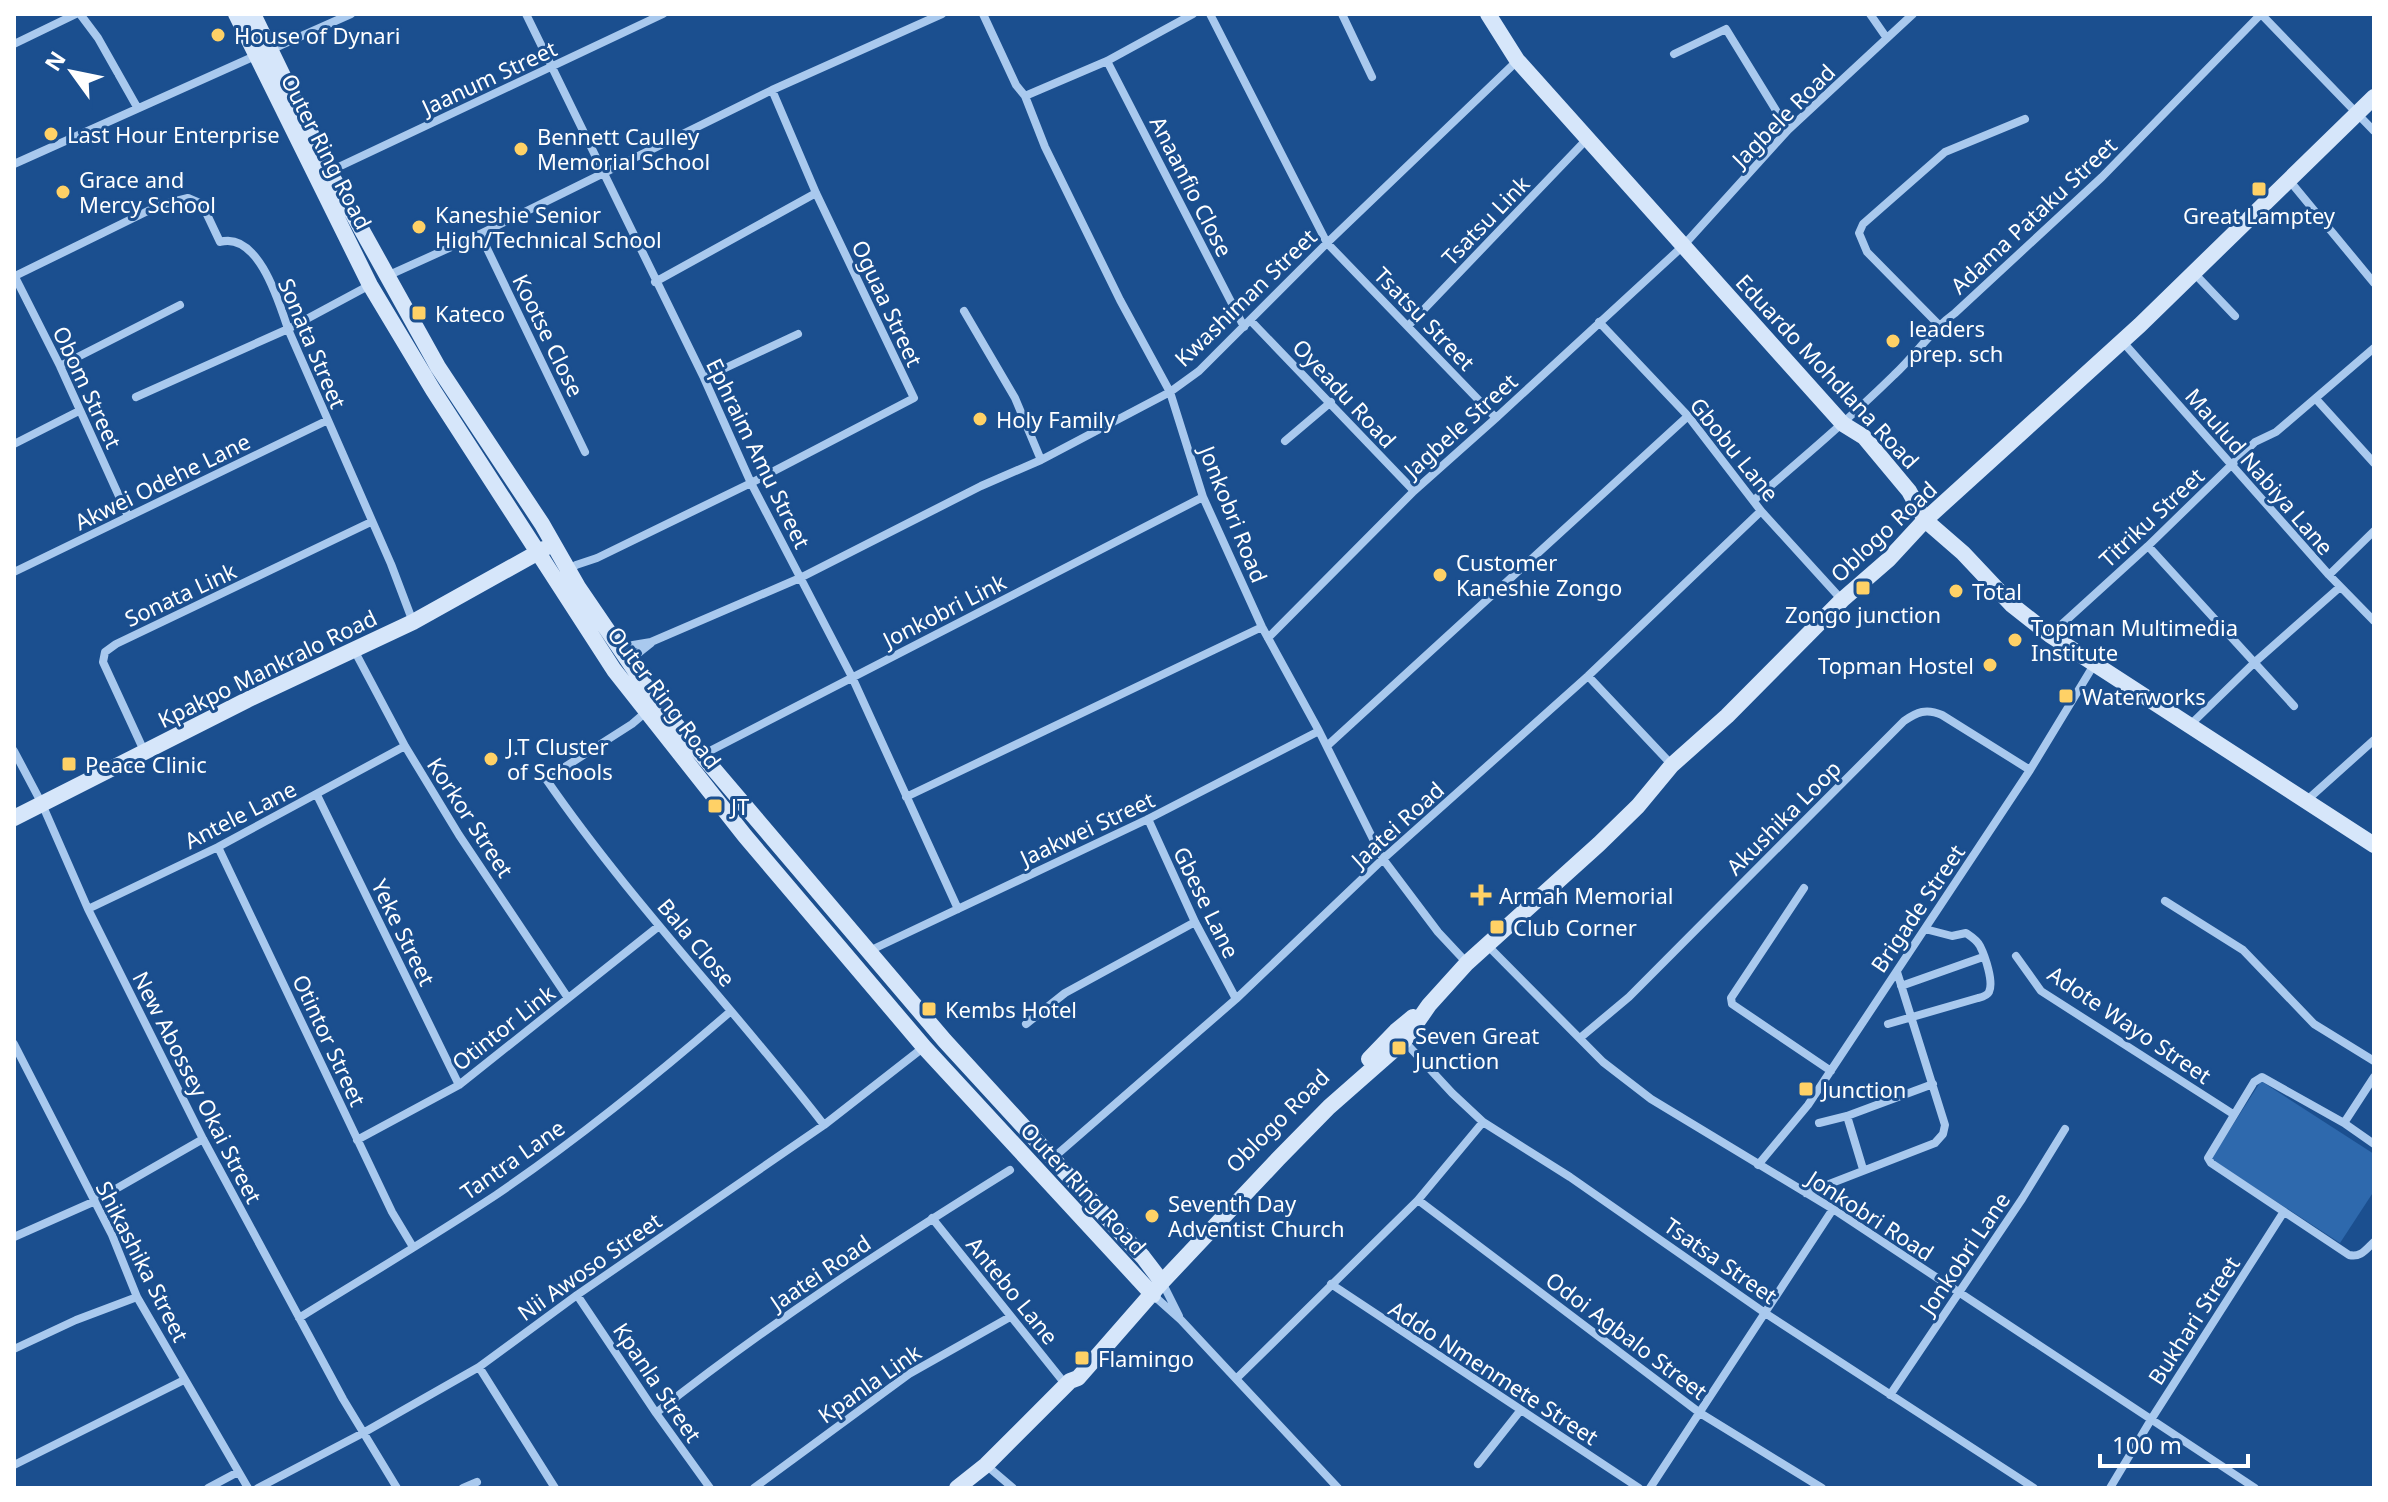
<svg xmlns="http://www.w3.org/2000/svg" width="2388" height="1502" viewBox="0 0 2388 1502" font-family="'Noto Sans',sans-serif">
	<rect width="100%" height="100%" fill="#1b4f8f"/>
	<!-- green -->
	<path fill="#2e69ad" d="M2261,1081L2374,1154V1191L2340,1243L2211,1159Z"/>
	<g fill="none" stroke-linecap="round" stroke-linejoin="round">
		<!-- street -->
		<path stroke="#a9c9ee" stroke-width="8" d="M80,14L98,38L137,107
			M526,14L704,378L751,483L852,677L958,909
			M983,14L1016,85L1025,96L1045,147L1120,300L1170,392L1203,497L1262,627L1319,731L1383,859L1438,932L1467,963
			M1210,14L1327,243L1496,418
			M1342,14L1372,77
			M1870,14L1886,37
			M2261,14L2374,131
			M14,44L76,14
			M270,50L351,14
			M1674,54L1726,29L1788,130
			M1107,61L1244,327
			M1025,96L1107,61L1193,14
			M14,164L255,56
			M330,171L663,14
			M2289,180L2374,283
			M480,234L585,452
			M2194,273L2235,316
			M14,275L60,366L128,516
			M15,276L160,205L188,198L202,204L220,242C258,231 279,302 288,329L391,564L413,622
			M387,276L480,234L772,90L942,14
			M655,282L816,193
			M964,311L1015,398L1041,460
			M1250,320L1414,491
			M1599,322L1688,416L1761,511L1842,600
			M1939,325L1867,252L1859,233L1863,224L1945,152L2025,119
			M1408,326L1587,139
			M2122,341L2329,575L2374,621
			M60,366L180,305
			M704,378L798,334
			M136,397L288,329L370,285
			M2316,399L2374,463
			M1285,441L1331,402
			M14,444L79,411
			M1754,500C1802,459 1849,419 1894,375C1916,355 1931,330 1955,313L2102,177L2261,14
			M2148,546L2294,706
			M569,571L576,565L597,558L751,483L914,398L816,193L772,90
			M14,572L326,421
			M2329,575L2374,531
			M2050,635L2148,546L2255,442L2276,432L2374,348
			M1268,638L1414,491L1496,418L1683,246L1788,130L1913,14
			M353,648L405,746L459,835L568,998
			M619,651L633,645L651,642L800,578L981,486L1041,460L1170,392L1199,371L1327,243L1517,61
			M627,662L651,643
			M1588,676L1672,765
			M646,712L632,724L546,779C630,901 734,1008 824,1125
			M2190,725L2255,662L2340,587
			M1327,746L1688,416
			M14,751L42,804L88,909L203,1139L343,1399L397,1488
			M145,753L103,662L105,652L116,644L371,522
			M702,755L1203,497
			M317,795L459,1085
			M906,797L1262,627
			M2306,801L2374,740
			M1148,819L1195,922L1236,999
			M218,847L392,1212L413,1247
			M1804,888L1731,998L1732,1004L1831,1071
			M2165,901L2243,950L2314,1024L2374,1061
			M88,909L218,847L405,746
			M1488,946L1603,1062L1651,1099L1833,1209L2255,1488
			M867,952L1148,819L1319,731
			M2016,956L2041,991L2233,1114
			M1901,986L1983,957
			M1026,1024L1065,993L1195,922
			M1888,1024L1978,998C1982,997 1987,996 1989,992C1994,982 1985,956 1980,946C1977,940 1972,937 1966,933L1952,936L1925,929
			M1580,1038L1629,997L1904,721C1917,712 1926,708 1942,715L2030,770
			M1404,1041L1452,1093L1483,1122L1570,1177L1765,1313L2034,1488
			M14,1044L112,1235L137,1297L248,1488
			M1847,1116L1863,1169
			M1819,1123L1847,1116L1933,1084
			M2344,1123L2374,1077
			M357,1140L459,1085L659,926
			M2374,1144L2344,1123L2262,1077L2254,1082L2208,1158L2211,1163L2349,1255C2361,1258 2366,1249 2374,1242
			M1053,1158L1236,999L1383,859L1588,676L1761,511
			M1758,1165L1808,1105L2030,770L2095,663
			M1806,1193L1935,1143L1943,1134L1945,1125L1897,972
			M1418,1200L1700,1413L1822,1488
			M932,1218L1066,1385
			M14,1237L93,1202L203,1139
			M1162,1282L1179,1316
			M1331,1284L1639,1488
			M577,1295L656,1413L710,1488
			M1153,1295L1181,1320L1338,1488
			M299,1318C365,1277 431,1238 496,1195C578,1139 656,1076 731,1011
			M14,1349L76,1320L137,1297
			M479,1367L555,1488
			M1237,1378L1418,1200L1483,1122
			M1890,1395L2022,1199L2065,1129
			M656,1413C768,1324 888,1246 1010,1170
			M1478,1464L1520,1411
			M14,1465L184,1380
			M986,1465L1013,1488
			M208,1488L238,1472
			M258,1488L363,1433L479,1367L577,1295L824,1125L924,1047
			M463,1488L477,1482
			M754,1488L909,1374L1010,1317
			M1650,1488L1833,1209
			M2110,1488L2152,1418L2283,1213"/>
		<!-- secondary -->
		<path stroke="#d6e6fa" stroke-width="16" d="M236,14L370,285L433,390L614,670L745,836L924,1047L1153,1295
			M253,14L329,171L438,367L542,524L578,587L655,700L945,1041L1143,1257L1162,1282
			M1488,14L1517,60L1843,424L1864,437L1909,491L1925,520L1963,553L2012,605L2050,635L2374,845
			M14,818L247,700L413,622L544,549
			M1369,1059L1396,1031L1413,1017
			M957,1488L986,1465L1070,1381L1078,1378L1162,1282L1278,1159L1329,1107L1404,1041L1429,1005L1467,963L1599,844L1638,806L1672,765L1727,716L1842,600L1888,560L1925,520L2140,325L2374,97"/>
	</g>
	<!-- markers -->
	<g fill="#ffd166" stroke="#1b4f8f" stroke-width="3">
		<circle cx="218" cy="35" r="8"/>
		<circle cx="51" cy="134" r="8"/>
		<circle cx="521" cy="149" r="8"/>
		<rect x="2251" y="181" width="16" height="16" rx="4"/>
		<circle cx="63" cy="192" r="8"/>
		<circle cx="419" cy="227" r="8"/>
		<rect x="411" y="305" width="16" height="16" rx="4"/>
		<circle cx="1893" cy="341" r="8"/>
		<circle cx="980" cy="419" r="8"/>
		<circle cx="1440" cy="575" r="8"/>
		<rect x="1855" y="580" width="16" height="16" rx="4"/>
		<circle cx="1956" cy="591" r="8"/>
		<circle cx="2015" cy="640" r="8"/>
		<circle cx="1990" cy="665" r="8"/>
		<rect x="2058" y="688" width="16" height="16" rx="4"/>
		<circle cx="491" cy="759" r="8"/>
		<rect x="61" y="756" width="16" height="16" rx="4"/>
		<rect x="707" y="798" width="16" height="16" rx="4"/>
		<path d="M1477 883h8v8h8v8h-8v8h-8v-8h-8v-8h8z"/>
		<rect x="1489" y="919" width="16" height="16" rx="4"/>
		<rect x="921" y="1001" width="16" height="16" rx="4"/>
		<rect x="1391" y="1040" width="16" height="16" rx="4"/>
		<rect x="1798" y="1081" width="16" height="16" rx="4"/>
		<circle cx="1152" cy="1216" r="8"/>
		<rect x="1074" y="1350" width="16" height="16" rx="4"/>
	</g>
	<g text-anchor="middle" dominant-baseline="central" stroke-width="6" stroke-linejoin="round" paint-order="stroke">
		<!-- poi labels -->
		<g font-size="22" fill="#fff" stroke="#1b4f8f" text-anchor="start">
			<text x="234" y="35">House of Dynari</text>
			<text x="67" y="134">Last Hour Enterprise</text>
			<text x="537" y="136">Bennett Caulley<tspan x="537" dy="25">Memorial School</tspan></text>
			<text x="79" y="179">Grace and<tspan x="79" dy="25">Mercy School</tspan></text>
			<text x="435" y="214">Kaneshie Senior<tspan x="435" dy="25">High/Technical School</tspan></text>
			<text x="2259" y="215" text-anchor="middle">Great Lamptey</text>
			<text x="435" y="313">Kateco</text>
			<text x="1909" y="328">leaders<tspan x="1909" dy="25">prep. sch</tspan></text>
			<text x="996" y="419">Holy Family</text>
			<text x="1456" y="562">Customer<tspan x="1456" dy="25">Kaneshie Zongo</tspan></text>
			<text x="1972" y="591">Total</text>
			<text x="1863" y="614" text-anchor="middle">Zongo junction</text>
			<text x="2031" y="627">Topman Multimedia<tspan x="2031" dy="25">Institute</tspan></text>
			<text x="1974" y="665" text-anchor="end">Topman Hostel</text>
			<text x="2082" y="696">Waterworks</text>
			<text x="507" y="746">J.T Cluster<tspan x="507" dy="25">of Schools</tspan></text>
			<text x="85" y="764">Peace Clinic</text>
			<text x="731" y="806">JT</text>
			<text x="1499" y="895">Armah Memorial</text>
			<text x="1513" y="927">Club Corner</text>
			<text x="945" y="1009">Kembs Hotel</text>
			<text x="1415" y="1035">Seven Great<tspan x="1415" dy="25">Junction</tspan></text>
			<text x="1822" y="1089">Junction</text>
			<text x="1168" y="1203">Seventh Day<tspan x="1168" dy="25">Adventist Church</tspan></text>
			<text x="1098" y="1358">Flamingo</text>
		</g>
		<!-- street labels -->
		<g font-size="22" fill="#fff" stroke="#1b4f8f">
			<text transform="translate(489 77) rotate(-25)">Jaanum Street</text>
			<text transform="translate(1783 115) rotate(-45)">Jagbele Road</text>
			<text transform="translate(327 151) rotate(63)">Outer Ring Road</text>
			<text transform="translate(1192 186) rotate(63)">Anaanfio Close</text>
			<text transform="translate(2033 215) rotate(-43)">Adama Pataku Street</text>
			<text transform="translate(1485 220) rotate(-46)">Tsatsu Link</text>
			<text transform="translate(1245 297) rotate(-44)">Kwashiman Street</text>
			<text transform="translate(888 303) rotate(65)">Oguaa Street</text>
			<text transform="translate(1425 318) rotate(46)">Tsatsu Street</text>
			<text transform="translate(549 335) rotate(64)">Kootse Close</text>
			<text transform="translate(313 343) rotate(67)">Sonata Street</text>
			<text transform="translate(1828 371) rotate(47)">Eduardo Mohdlana Road</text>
			<text transform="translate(88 387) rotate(65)">Obom Street</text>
			<text transform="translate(1345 393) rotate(47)">Oyeadu Road</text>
			<text transform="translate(1460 425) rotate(-42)">Jagbele Street</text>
			<text transform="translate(1735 449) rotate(51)">Gbobu Lane</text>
			<text transform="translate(759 453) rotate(64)">Ephraim Amu Street</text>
			<text transform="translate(2260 471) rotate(49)">Maulud Nabiya Lane</text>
			<text transform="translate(162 481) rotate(-26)">Akwei Odehe Lane</text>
			<text transform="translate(1234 514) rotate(68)">Jonkobri Road</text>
			<text transform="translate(2151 517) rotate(-43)">Titriku Street</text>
			<text transform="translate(1883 531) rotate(-43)">Oblogo Road</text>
			<text transform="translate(180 594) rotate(-25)">Sonata Link</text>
			<text transform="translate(944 610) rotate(-27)">Jonkobri Link</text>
			<text transform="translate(267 668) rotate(-26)">Kpakpo Mankralo Road</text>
			<text transform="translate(665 697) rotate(53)">Outer Ring Road</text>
			<text transform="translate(240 814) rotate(-27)">Antele Lane</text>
			<text transform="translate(471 817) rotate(57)">Korkor Street</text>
			<text transform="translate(1783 817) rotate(-45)">Akushika Loop</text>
			<text transform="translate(1397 824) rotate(-42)">Jaatei Road</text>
			<text transform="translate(1087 828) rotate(-25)">Jaakwei Street</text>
			<text transform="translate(1207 902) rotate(64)">Gbese Lane</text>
			<text transform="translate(1917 908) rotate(-56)">Brigade Street</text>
			<text transform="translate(404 932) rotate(64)">Yeke Street</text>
			<text transform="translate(697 942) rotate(50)">Bala Close</text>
			<text transform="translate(2130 1024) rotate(34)">Adote Wayo Street</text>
			<text transform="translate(503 1027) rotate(-38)">Otintor Link</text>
			<text transform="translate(330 1040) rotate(65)">Otintor Street</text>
			<text transform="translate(198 1087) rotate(63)">New Abossey Okai Street</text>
			<text transform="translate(1277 1120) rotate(-45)">Oblogo Road</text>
			<text transform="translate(512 1159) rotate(-35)">Tantra Lane</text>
			<text transform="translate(1084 1188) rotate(47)">Outer Ring Road</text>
			<text transform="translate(1871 1215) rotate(33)">Jonkobri Road</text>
			<text transform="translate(1964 1253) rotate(-56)">Jonkobri Lane</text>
			<text transform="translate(1721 1260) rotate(35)">Tsatsa Street</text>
			<text transform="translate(143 1261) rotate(63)">Shikashika Street</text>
			<text transform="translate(589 1266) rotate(-35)">Nii Awoso Street</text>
			<text transform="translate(820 1272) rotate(-34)">Jaatei Road</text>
			<text transform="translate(1013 1290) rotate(51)">Antebo Lane</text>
			<text transform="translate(2193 1320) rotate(-57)">Bukhari Street</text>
			<text transform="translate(1627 1335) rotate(37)">Odoi Agbalo Street</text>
			<text transform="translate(1494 1372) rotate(33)">Addo Nmenmete Street</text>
			<text transform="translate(658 1382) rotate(56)">Kpanla Street</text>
			<text transform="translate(869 1383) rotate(-35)">Kpanla Link</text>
		</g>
	</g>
	<!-- border -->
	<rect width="2388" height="1502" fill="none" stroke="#ffffff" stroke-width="32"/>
	<!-- north arrow -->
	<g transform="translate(72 72) rotate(303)" stroke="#1b4f8f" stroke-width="6" paint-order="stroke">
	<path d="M0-6L14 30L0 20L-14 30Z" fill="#ffffff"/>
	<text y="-12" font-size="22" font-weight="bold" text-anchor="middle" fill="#ffffff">N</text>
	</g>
	<!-- scale -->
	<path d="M2100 1454v12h148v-12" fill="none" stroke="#ffffff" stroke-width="4"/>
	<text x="2112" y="1454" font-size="24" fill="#ffffff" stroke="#1b4f8f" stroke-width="6" paint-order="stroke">100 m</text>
</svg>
